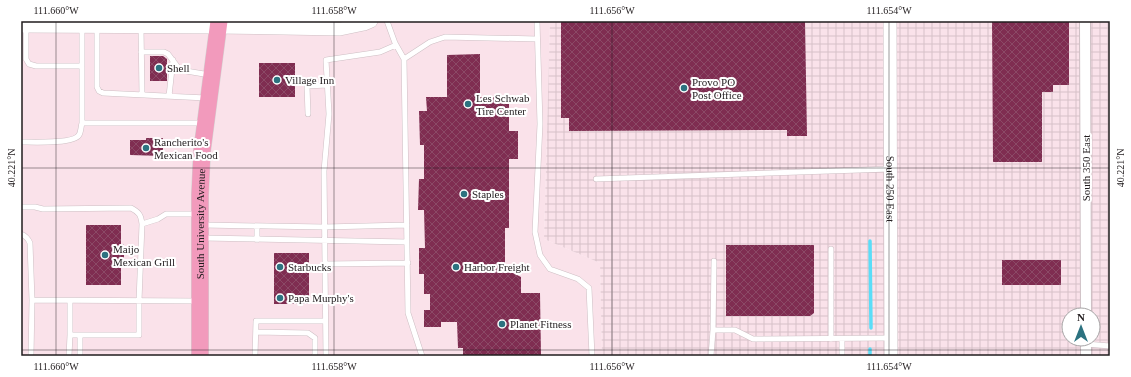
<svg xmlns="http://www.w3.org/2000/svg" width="1131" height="377" viewBox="0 0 1131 377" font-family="'Times New Roman',serif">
	<defs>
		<pattern id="industrial-grid" width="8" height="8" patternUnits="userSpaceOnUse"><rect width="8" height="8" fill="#fae2ea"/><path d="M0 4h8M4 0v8" fill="none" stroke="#d6c1c8"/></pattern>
		<pattern id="building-cross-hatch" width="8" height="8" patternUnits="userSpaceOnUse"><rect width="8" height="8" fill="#7f2d51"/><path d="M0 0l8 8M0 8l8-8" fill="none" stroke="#8b4966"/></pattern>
	</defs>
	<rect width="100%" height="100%" fill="#fef2f6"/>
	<!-- built -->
	<path fill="#fae2ea" d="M21,21H550L544,239L600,263L602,356H21Z"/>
	<!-- industrial -->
	<path fill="url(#industrial-grid)" fill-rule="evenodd" d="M550,21H1110V356H602L600,263L544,239ZM1069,315H1093V339H1069Z"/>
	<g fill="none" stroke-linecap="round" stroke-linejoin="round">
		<!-- stream -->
		<path stroke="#5addf8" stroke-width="3.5" d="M870,241L871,328
			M870,356V349"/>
	</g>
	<!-- building -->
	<path fill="url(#building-cross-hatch)" d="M561,21H805L807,136H787V130L569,131V118H561Z
		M992,21H1069V85H1053V92H1042V162H993Z
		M480,54V97H509V131H518V159H509V228H505V269L521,277V293H540L541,356H463V348H458L457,322H441V327H424V310H430V294H424V274H419V248H425L424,210H418L419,179H424V145H420L419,111H427L426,97H447V55Z
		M150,56H163L167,59V81H150Z
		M259,63H295V97H259Z
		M146,138H163V156L130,155V140H146Z
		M86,225H121V244H124V266H121V285H86Z
		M726,245H814V313L810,316H726Z
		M274,253H309V304H274Z
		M1002,260H1061V285H1002Z"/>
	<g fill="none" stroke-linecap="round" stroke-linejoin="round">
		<defs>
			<path id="service" d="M387,21L395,43L404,59L408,313L422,356
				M537,21L540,124L535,232L540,255L550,269L578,279L589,288L592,356
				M26,27V59L29,64L36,66H82
				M97,28V87L99,91L103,93L206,98
				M141,28L142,95
				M141,52H164L168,54L180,70L210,75
				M404,59L430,42L445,37L537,39
				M169,96L173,60
				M308,114L307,86L327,85
				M82,123H203
				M21,142C32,142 74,144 79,135C81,132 81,126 82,123V27
				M596,179L890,169
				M21,207H35L43,209L131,208C139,212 141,215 142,224L139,301V335H70V301
				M142,224L158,219L166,214H197
				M203,225L324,227L407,225
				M257,226V240
				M21,234C26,236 28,238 30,243L32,300L31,356
				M203,238L407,242
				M714,261L713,330H735L753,339L890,338
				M325,264L408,263
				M32,300L197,301
				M256,332L308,333L315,338V355L314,356
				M831,339V249
				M1086,344L1110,346
				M69,356L70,335
				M80,356V335
				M255,356L256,321H325
				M326,356L324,171L329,114L326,60L380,52L396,45
				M711,356L713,330
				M842,356V339"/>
			<path id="minor" d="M1085,21L1086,315
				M1086,339V356"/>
			<g id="tertiary">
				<path id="s1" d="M890,21L891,356"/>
				<path d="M21,26L218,27L340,29L364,24L371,21"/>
			</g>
			<g id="trunk">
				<path id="s2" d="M200,356V195L202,151L219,21"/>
			</g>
		</defs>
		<!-- service casing -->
		<use href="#service" stroke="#cebfc4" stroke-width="6"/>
		<!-- minor casing -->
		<use href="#minor" stroke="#cebfc4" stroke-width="12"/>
		<!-- tertiary casing -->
		<use href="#tertiary" stroke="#cebfc4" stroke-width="14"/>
		<!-- trunk casing -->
		<use href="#trunk" stroke="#d3d2d2" stroke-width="18"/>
		<!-- service -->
		<use href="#service" stroke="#fff" stroke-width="5"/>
		<!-- minor -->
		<use href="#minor" stroke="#fff" stroke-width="10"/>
		<!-- tertiary -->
		<use href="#tertiary" stroke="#fff" stroke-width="13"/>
		<!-- trunk -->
		<use href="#trunk" stroke="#f29abc" stroke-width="17"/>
	</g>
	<!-- ticks -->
	<path fill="none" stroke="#211c1e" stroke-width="1" stroke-opacity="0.45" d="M56,21V356M334,21V356M612,21V356M889,21V356M21,168H1110M21,350H1110"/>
	<!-- markers -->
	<g fill="#2c7280" stroke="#fff" stroke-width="1.5">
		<circle cx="159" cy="68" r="4"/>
		<circle cx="277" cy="80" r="4"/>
		<circle cx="684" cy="88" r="4"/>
		<circle cx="468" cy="104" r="4"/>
		<circle cx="146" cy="148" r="4"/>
		<circle cx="464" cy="194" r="4"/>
		<circle cx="105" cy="255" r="4"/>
		<circle cx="280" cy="267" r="4"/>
		<circle cx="456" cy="267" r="4"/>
		<circle cx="280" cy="298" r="4"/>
		<circle cx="502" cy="324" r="4"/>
	</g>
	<g text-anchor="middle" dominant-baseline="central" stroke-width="4" stroke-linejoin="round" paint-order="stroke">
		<!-- poi labels -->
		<g font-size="11" fill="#211c1e" stroke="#fff" text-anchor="start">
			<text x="167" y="68">Shell</text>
			<text x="285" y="80">Village Inn</text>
			<text x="692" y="82">Provo PO<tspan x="692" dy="13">Post Office</tspan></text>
			<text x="476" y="98">Les Schwab<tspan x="476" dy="13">Tire Center</tspan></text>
			<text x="154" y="142">Rancherito's<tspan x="154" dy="13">Mexican Food</tspan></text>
			<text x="472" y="194">Staples</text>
			<text x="113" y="249">Maijo<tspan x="113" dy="13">Mexican Grill</tspan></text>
			<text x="288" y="267">Starbucks</text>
			<text x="464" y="267">Harbor Freight</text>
			<text x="288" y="298">Papa Murphy's</text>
			<text x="510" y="324">Planet Fitness</text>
		</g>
		<!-- street labels -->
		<g font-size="11" fill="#211c1e" stroke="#fff">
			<text transform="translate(1086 168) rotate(-90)">South 350 East</text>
			<text stroke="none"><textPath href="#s1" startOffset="168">South 250 East</textPath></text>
			<text stroke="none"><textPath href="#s2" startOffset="132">South University Avenue</textPath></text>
		</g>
	</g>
	<!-- border -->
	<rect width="1131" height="377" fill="none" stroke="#ffffff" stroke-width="44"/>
	<!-- north arrow -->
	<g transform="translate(1081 327)"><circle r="19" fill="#ffffff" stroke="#a6a4a5"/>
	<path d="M0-3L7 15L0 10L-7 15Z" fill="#2c7280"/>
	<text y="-6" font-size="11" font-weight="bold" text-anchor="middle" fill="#211c1e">N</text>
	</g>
	<rect x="22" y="22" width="1087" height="333" fill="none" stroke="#211c1e" stroke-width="1.5"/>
	<g font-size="10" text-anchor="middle" fill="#211c1e">
		<text x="56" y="14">111.660°W</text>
		<text x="334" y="14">111.658°W</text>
		<text x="612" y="14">111.656°W</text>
		<text x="889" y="14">111.654°W</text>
		<text transform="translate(11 168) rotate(-90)" y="4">40.221°N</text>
		<text transform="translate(1120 168) rotate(-90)" y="4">40.221°N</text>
		<text x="56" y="370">111.660°W</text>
		<text x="334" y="370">111.658°W</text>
		<text x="612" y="370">111.656°W</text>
		<text x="889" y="370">111.654°W</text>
	</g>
</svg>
